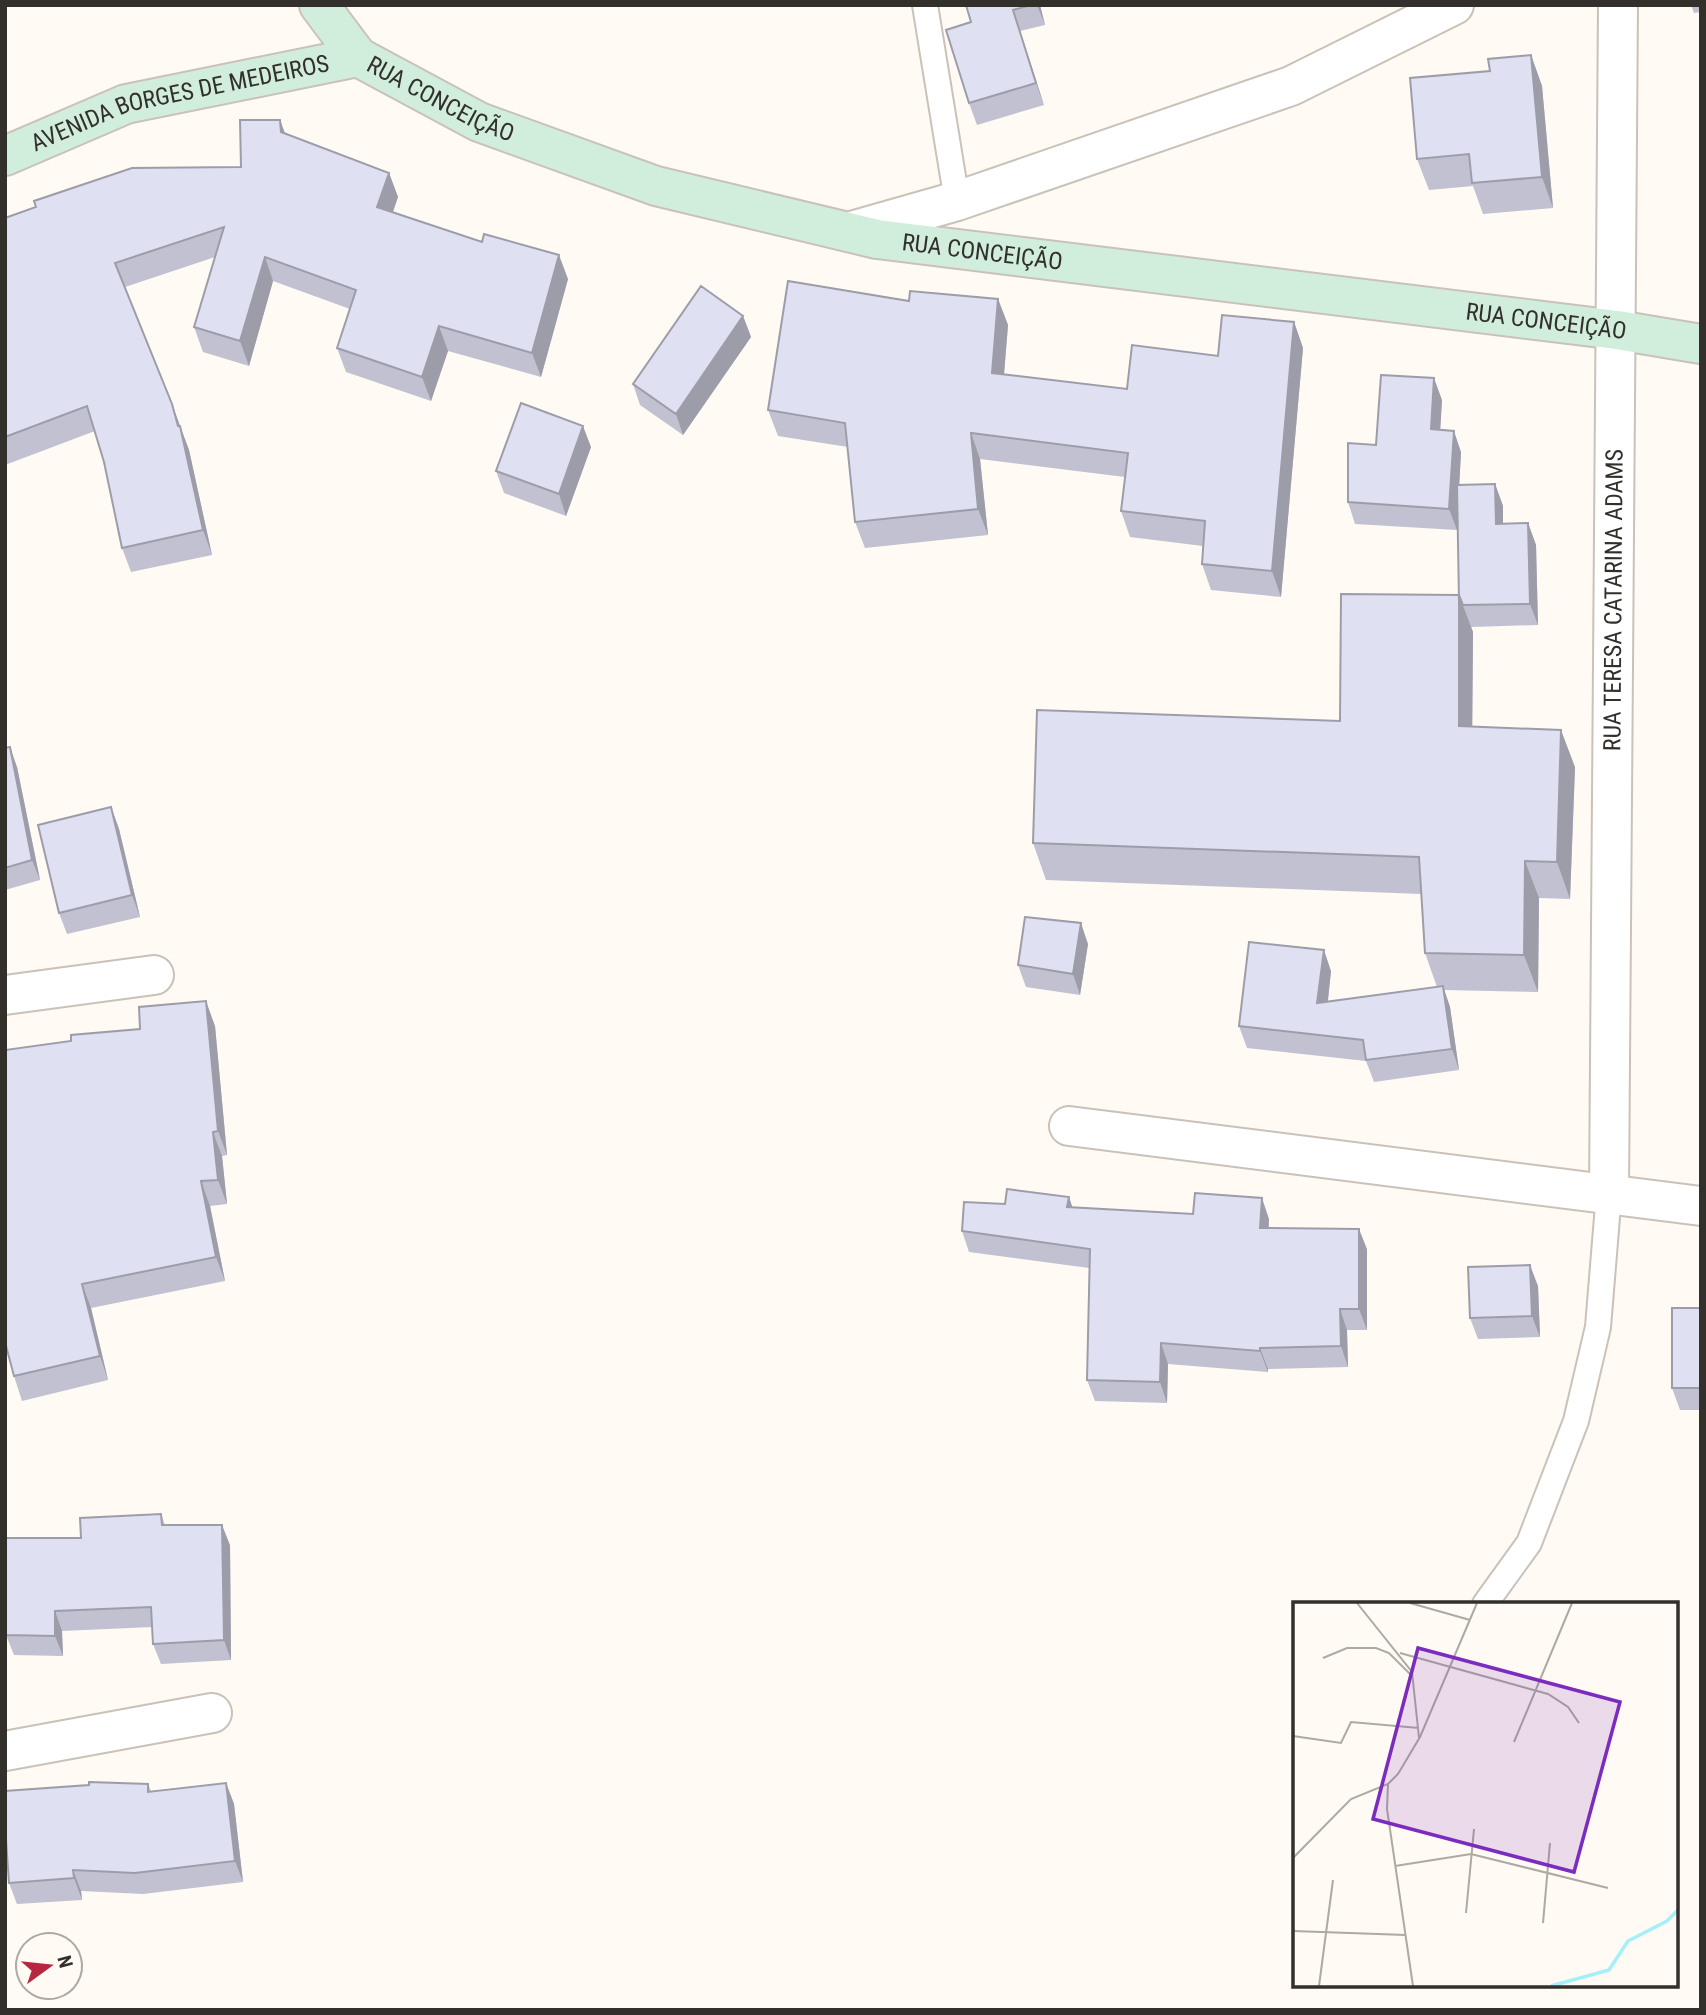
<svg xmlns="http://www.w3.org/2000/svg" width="1706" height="2015" viewBox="0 0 1706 2015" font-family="'Roboto Condensed',sans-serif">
	<rect width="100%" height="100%" fill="#fffaf3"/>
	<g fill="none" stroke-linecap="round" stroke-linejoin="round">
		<defs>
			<path id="service" d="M925,5L957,201
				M1485,1604L1529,1543L1576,1421L1598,1327L1609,1193"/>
			<g id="minor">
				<path d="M5,995L154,975"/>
				<path d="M1069,1126L1701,1206"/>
				<path id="s1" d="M1609,1193L1618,5"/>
				<path d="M5,1751L212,1713"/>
			</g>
			<path id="tertiary" d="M848,232L957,201L1291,86L1454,5"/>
			<g id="secondary">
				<path id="s2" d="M319,5L358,57L479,122L656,186L877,239L1617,330L1701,344"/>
				<path id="s3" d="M5,156L126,104L358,57"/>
			</g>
		</defs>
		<!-- service casing -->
		<use href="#service" stroke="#cac2b8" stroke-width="28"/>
		<!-- minor casing -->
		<use href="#minor" stroke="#cac2b8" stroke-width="42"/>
		<!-- tertiary casing -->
		<use href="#tertiary" stroke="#cac2b8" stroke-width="42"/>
		<!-- secondary casing -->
		<use href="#secondary" stroke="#cac2b8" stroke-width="42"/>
		<!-- service -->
		<use href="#service" stroke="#fff" stroke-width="24"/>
		<!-- minor -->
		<use href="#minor" stroke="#fff" stroke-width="38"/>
		<!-- tertiary -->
		<use href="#tertiary" stroke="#fff" stroke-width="38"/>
		<!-- secondary -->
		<use href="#secondary" stroke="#d1eedc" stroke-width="38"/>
	</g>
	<!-- wall -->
	<path fill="#c1c1d1" d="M966,5H1040L1045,25L1020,31L1044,105L977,125L969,103L971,22Z
		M1691,5H1701V12L1694,13Z
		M1531,55L1542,86L1553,208L1483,214L1473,186L1429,190L1417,159L1490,71Z
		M280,120L285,134L389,173L398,197L393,212L568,279L541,377L448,351L431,401L346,372L337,348L350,309L273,281L249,366L203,352L194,327L215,257L125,287L189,450L212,555L131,572L122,548L104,462L95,431L5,465V218L241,167Z
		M998,299L1008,325L1004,374L1127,389L1218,356L1294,322L1303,348L1281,597L1211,590L1202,564L1203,546L1130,537L1121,511L1125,477L980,459L988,535L865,548L855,522L848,447L778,436L768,410L909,301Z
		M743,316L751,337L683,435L640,405L633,384Z
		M1442,400L1440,430L1461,452L1459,485L1495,484L1503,506V524L1528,523L1536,545L1538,625L1471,627L1473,632L1472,726L1575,767L1570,899L1539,898L1538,992L1444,990L1450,1007L1459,1070L1374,1082L1366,1061L1247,1048L1239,1026L1331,971L1328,1002L1437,987L1425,953L1421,894L1046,880L1033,843L1340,721L1459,595L1458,515L1457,530L1355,524L1348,502L1376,445Z
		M591,447L566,516L504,493L496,471Z
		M5,748L17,767L40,880L5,890Z
		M111,807L119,829L140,917L67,934L59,913Z
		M1088,944L1080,995L1026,987L1018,965Z
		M215,1026L227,1155L222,1156L227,1204L210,1206L225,1281L91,1308L108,1380L22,1401L14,1376Z
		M1069,1197L1072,1207L1269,1219V1228L1367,1249V1330H1347L1348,1367L1268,1369V1372L1168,1364L1167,1403L1095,1401L1087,1380L1089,1268L969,1252L962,1231L1005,1204Z
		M1538,1286L1540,1337L1478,1339L1470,1318Z
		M1701,1308V1410H1680L1672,1388Z
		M161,1514L165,1525L230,1545L231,1660L161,1664L153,1644L152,1627L62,1631L63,1656L14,1655L6,1635L81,1538Z
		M226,1783L234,1804L243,1882L143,1894L81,1891L82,1900L17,1904L9,1883L148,1784L151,1791Z"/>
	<!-- shaded-wall -->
	<path fill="#9d9daa" d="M1037,5H1040L1045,25Z
		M1013,10L1020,31L1044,105L1036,83Z
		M1531,55L1542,86L1553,208L1542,177Z
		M280,120L289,144L281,132Z
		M389,173L398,197L386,231L377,207Z
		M559,255L568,279L541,377L532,353Z
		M265,257L273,281L249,366L240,341Z
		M998,299L1008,325L1002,399L992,373Z
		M743,316L751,337L683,435L676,414Z
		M1294,322L1303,348L1281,597L1272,571Z
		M439,326L448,351L431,401L422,377Z
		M1434,378L1442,400L1439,451L1431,429Z
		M172,404L189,450L212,555L203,530L178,426Z
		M583,426L591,447L566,516L559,494Z
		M1454,431L1461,452L1457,530L1449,509Z
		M971,433L980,459L988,535L978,509Z
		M1495,484L1503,506V545L1496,524Z
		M1528,523L1536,545L1538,625L1530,604Z
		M1459,595L1473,632L1472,763L1459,726Z
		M1561,730L1575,767L1570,899L1557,862Z
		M10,747L17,767L40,880L32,860Z
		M111,807L119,829L140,917L132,895Z
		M1525,861L1539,898L1538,992L1524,955Z
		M1081,923L1088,944L1080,995L1073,974Z
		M1324,950L1331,971L1325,1025L1317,1003Z
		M1443,986L1450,1007L1459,1070L1452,1049Z
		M206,1001L215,1026L227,1155L218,1131Z
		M213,1132L222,1156L227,1204L218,1180Z
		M201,1181L210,1206L225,1281L216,1257Z
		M1069,1197L1076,1218L1067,1207Z
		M1262,1198L1269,1219L1267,1249L1260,1228Z
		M1359,1229L1367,1249V1330L1359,1309Z
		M1530,1265L1538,1286L1540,1337L1532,1316Z
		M82,1284L91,1308L108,1380L100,1356Z
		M1340,1309L1347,1330L1348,1367L1341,1346Z
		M1161,1343L1168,1364L1167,1403L1160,1382Z
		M1260,1348L1268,1369V1372L1260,1351Z
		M222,1525L230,1545L231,1660L224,1640Z
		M55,1611L62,1631L63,1656L55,1636Z
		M226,1783L234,1804L243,1882L235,1861Z
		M73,1870L81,1891L82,1900L74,1878Z"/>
	<!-- building -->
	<path fill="#e0e0f3" stroke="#9d9daa" stroke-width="2" d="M966,5H1031L1013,10L1036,83L969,103L946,30L971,22Z
		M1531,55L1542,177L1472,183L1469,154L1417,159L1410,78L1490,71L1488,59Z
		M240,120H280L281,132L389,173L377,207L482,242L484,234L559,255L532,353L439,326L422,377L337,348L356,290L265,257L240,341L194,327L224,227L115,263L172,404L178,426H180L203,530L122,548L104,462L87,406L5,437V218L36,207L34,201L132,168L241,167Z
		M788,281L909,301L910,291L998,299L992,373L1127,389L1132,345L1218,356L1222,315L1294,322L1272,571L1202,564L1205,521L1121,511L1128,453L971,433L978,509L855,522L845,423L768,410Z
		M701,286L743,316L676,414L633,384Z
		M1381,375L1434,378L1431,429L1454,431L1449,509L1348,502V443L1376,445Z
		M521,403L583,426L559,494L496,471Z
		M1495,484L1496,524L1528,523L1530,604L1463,605L1459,595V602L1457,485Z
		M1341,594L1459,595V726L1561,730L1557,862L1525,861L1524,955L1425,953L1419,857L1033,843L1037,710L1340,721Z
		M10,747L32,860L5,868V748Z
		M111,807L132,895L59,913L38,825Z
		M1025,917L1081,923L1073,974L1018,965Z
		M1249,942L1324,950L1317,1003L1443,986L1452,1049L1366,1060L1363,1040L1239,1026Z
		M206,1001L218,1131L213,1132L218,1180L201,1181L216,1257L82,1284L100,1356L14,1376L5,1342V1050L71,1041V1035L140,1029L139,1007Z
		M1007,1189L1069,1197L1067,1207L1193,1214L1195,1193L1262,1198L1260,1228L1359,1229V1309H1340L1341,1346L1260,1348V1351L1161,1343L1160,1382L1087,1380L1090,1249L962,1231L964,1202L1005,1204Z
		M1530,1265L1532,1316L1470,1318L1468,1267Z
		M1672,1308H1701V1388H1672Z
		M161,1514L162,1525H222L224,1640L153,1644L151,1607L55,1611V1636L6,1635V1538H81L80,1518Z
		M89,1782L148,1784V1792L226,1783L235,1861L135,1873L73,1870L74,1878L9,1883L5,1825V1791L89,1785Z"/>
	<g text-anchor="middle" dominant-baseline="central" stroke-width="7" stroke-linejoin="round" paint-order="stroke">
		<!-- street labels -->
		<g font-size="24" fill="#33302c" stroke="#fffaf3">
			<text stroke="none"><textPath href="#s2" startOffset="158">RUA CONCEIÇÃO</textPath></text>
			<text stroke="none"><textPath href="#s3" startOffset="184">AVENIDA BORGES DE MEDEIROS</textPath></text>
			<text stroke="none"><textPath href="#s2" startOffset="724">RUA CONCEIÇÃO</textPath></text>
			<text stroke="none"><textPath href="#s2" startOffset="1292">RUA CONCEIÇÃO</textPath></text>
			<text stroke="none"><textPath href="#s1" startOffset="593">RUA TERESA CATARINA ADAMS</textPath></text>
		</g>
	</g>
	<!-- overview -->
	<g transform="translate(1293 1602)">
		<rect width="385" height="385" fill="#fffaf3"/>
		<path fill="none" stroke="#a3f0f9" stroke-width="3.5" d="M258,384L316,368L335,339L374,319L385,308"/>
		<path fill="none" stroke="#ada9a3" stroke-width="2" d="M64,1L119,70L126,136M117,1L177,18M107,51L255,92L275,105L286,121M30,56L54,46H83L96,51L120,75M0,134L48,141L58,120L126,126M221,140L279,1M95,182L94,207L120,384M0,256L58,197L95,182L105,172L127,135L184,1M102,264L178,252L315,286M173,311L181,227M250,321L257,241M0,329L113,333M26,384L40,278"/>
		<path fill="#7b2cbf" fill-opacity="0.15" stroke="#7b2cbf" stroke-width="3.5" d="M125,46L327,100L281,270L80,217Z"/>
		<rect width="385" height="385" fill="none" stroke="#33302c" stroke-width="3.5"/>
	</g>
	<!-- border -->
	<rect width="1706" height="2015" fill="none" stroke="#33302c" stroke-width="14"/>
	<!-- north arrow -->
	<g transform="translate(49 1966) rotate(75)"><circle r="33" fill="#fffaf3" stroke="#ada9a3" stroke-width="2"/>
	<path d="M0-5L12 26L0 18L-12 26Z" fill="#b82740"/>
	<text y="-10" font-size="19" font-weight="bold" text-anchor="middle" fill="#33302c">N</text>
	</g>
</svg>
